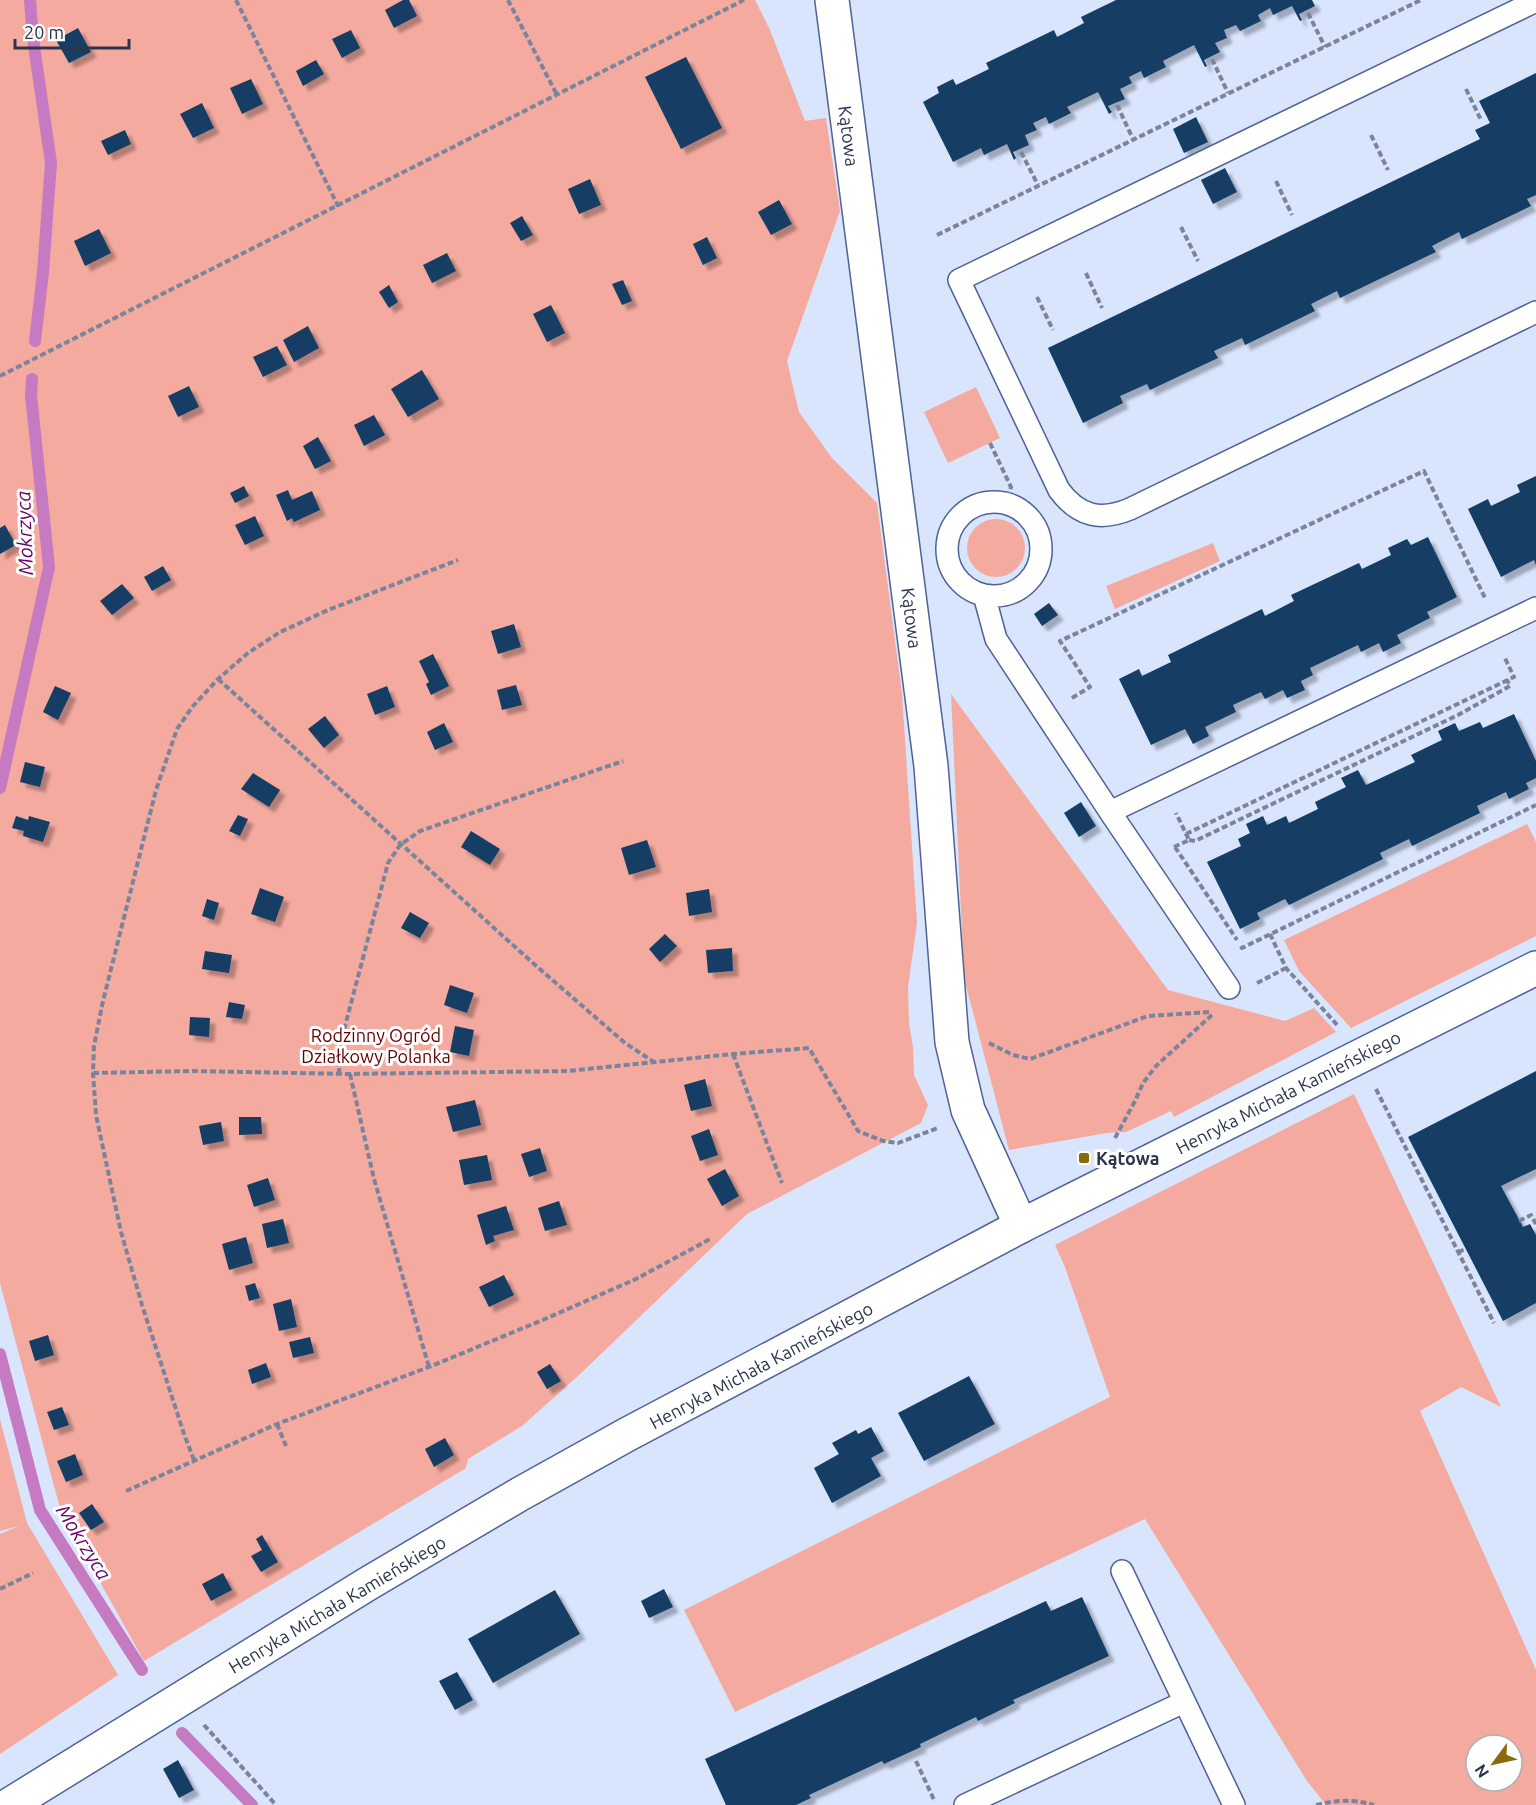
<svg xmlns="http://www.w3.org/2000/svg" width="1536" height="1805" viewBox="0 0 1536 1805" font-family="Ubuntu,sans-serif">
	<defs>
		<filter id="shadow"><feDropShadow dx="5.5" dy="5.5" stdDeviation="1.5" flood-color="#0004"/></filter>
	</defs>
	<rect width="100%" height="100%" fill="#d9e4fd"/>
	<!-- green -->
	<path fill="#f4aa9f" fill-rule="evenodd" d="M0,0H755L770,30L805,121L826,118L840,211L787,361L799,412L832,458L877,503L902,694L917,923L908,987L909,1023L913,1047L914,1075L928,1105L921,1123L747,1214L578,1376L522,1426L468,1459L466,1468L144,1661L61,1512L0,1283Z
		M976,387L1000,438L948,463L924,412Z
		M967 548a29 29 0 1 1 58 0a29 29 0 1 1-58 0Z
		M1213,543L1220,561L1115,609L1106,586Z
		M951,694L1168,990L1285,1021L1314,1008L1336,1032L1174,1117L1171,1111L1126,1132L1107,1133L1009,1150L964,978Z
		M1527,824L1536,842V936L1351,1028L1299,971L1284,940Z
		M1354,1094L1501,1407L1461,1387L1420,1411L1536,1670V1805H1326L1307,1781L1145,1519L735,1712L684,1610L1110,1397L1065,1267L1055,1245ZM1476,1745H1512V1781H1476Z
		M0,1419L27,1523L118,1675L0,1754V1534L19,1526L0,1531Z"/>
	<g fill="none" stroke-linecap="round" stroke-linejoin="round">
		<!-- stream -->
		<path stroke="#c57ac2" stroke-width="12" d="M30,0L33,39L51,163L43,272L35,341
			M0,788L49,567L31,395L32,379
			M0,1354L40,1510L142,1670
			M182,1733L252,1805"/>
	</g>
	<!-- building -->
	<path fill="#133e63" filter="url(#shadow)" d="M403,0H409L417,16L394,28L385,10Z
		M1116,0H1312L1315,6L1299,14L1302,20L1300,21L1292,6L1273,15L1270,8L1258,15L1261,21L1240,31L1236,25L1224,30L1227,38L1215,43L1220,52L1204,60L1207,66L1205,67L1194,45L1163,61L1166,67L1144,78L1141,71L1129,77L1132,83L1120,89L1125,99L1108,106L1112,112L1109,114L1098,92L1067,107L1071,113L1049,124L1046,117L1033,123L1037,130L1025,135L1029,145L1013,152L1016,158L1014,160L1007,144L984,155L981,148L953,162L923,102L939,93L937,87L953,79L956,85L989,69L986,63L1054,30L1057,37L1084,23L1081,17Z
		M78,28L91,52L69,63L56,40Z
		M351,30L360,48L342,58L332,39Z
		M686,57L722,128L681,149L645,77Z
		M316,60L324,74L303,86L296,71Z
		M1536,73V195L1527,199L1531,206L1462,239L1459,232L1432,246L1436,252L1340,298L1337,291L1311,304L1315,311L1245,345L1242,338L1214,351L1218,358L1150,390L1147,384L1120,396L1123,403L1083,423L1048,348L1480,139L1475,130L1490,123L1479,101Z
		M251,79L263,104L242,114L230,88Z
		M202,103L214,128L193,138L180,114Z
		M1196,117L1208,142L1184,153L1173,129Z
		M125,130L131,144L108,155L101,141Z
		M1225,168L1237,192L1213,204L1201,180Z
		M590,179L601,205L579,214L568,189Z
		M779,200L792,224L771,235L758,212Z
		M522,216L533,235L521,241L510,223Z
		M99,229L111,253L85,266L74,241Z
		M707,237L717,258L703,265L693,244Z
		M447,253L456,271L432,283L423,265Z
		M623,280L632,301L622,305L612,284Z
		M389,285L398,302L389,308L379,292Z
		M551,305L565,333L547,342L533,314Z
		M308,326L319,348L294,362L283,340Z
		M277,346L287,365L263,377L253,357Z
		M422,370L439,399L408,417L391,389Z
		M189,386L199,407L178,417L168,396Z
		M374,415L385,435L364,446L354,425Z
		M318,437L331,461L315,469L303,446Z
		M1536,476V565L1534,560L1501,577L1468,509L1488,499L1491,506L1520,492L1517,485Z
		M244,486L249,496L235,503L230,493Z
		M288,490L292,500L312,491L320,510L294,522L292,518L287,521L276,495Z
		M255,516L264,536L245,545L235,525Z
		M5,525L16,545L0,554V528Z
		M1428,537L1457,597L1427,612L1430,618L1397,635L1401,643L1383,652L1379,643L1361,652L1358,645L1310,668L1313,675L1301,681L1305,690L1287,698L1283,690L1265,699L1261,692L1233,705L1236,712L1205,727L1209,736L1193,744L1185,729L1151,745L1119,679L1139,669L1142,676L1171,662L1168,655L1262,609L1265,616L1294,601L1291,595L1359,563L1362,569L1391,555L1388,548L1407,539L1411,545Z
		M163,566L171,580L152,591L144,577Z
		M122,584L134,598L112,615L100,601Z
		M1049,603L1058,615L1042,626L1034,614Z
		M514,624L521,647L498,654L491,631Z
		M433,654L449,686L431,695L426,684L429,682L419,661Z
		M516,685L522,705L502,710L497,690Z
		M55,686L71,693L58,720L43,712Z
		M387,686L395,707L375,715L367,694Z
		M1514,714L1536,761V778L1526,783L1529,789L1509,799L1506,792L1477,806L1480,813L1412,846L1409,839L1380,853L1383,859L1289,905L1285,899L1257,913L1260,919L1240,929L1207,862L1241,846L1238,839L1250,833L1246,824L1263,816L1267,825L1286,816L1289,823L1318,809L1315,802L1346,787L1341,778L1358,770L1366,785L1415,762L1411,755L1442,740L1438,731L1455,723L1459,731L1480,722L1483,728Z
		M325,716L339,735L324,748L308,729Z
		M444,723L453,742L435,750L427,732Z
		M25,762L45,767L40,787L20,782Z
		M253,773L280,790L269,807L241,789Z
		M1081,802L1096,826L1079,837L1064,813Z
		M238,815L248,819L240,836L229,831Z
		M16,816L28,820L29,816L50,822L43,842L23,836L24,831L12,828Z
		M471,831L500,849L490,865L461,847Z
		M647,840L656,867L629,875L621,848Z
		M260,888L284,897L275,922L251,914Z
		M709,889L712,912L689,916L686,893Z
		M207,899L219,903L214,920L202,916Z
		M410,912L429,923L420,938L401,928Z
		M665,934L677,946L660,962L649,949Z
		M732,948L733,971L708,973L706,950Z
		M205,951L232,955L229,973L202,969Z
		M450,985L474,993L467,1013L444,1005Z
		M229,1002L245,1005L242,1019L226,1017Z
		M190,1017L210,1018L209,1037L189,1035Z
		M455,1026L474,1030L469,1056L450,1052Z
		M1536,1071V1169L1501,1186L1523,1227L1530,1224L1536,1235V1303L1503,1321L1408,1137Z
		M705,1079L712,1106L691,1111L684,1085Z
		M475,1100L481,1125L453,1132L446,1107Z
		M239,1117H261L262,1134L239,1135Z
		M221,1122L224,1141L203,1145L199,1126Z
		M709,1129L718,1155L700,1161L691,1136Z
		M540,1148L547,1171L529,1177L521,1154Z
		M487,1155L492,1180L464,1185L459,1160Z
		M725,1169L739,1196L722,1206L707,1179Z
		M268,1178L275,1200L254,1207L247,1185Z
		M559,1201L567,1225L545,1231L538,1208Z
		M506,1206L514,1230L493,1236L495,1241L486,1245L477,1215Z
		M283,1219L289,1243L267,1248L262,1224Z
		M246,1237L253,1263L229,1270L222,1244Z
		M504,1275L514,1295L489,1307L479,1287Z
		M255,1283L260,1298L249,1301L245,1286Z
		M291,1299L297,1327L279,1331L273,1304Z
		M48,1335L54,1355L35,1361L29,1341Z
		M310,1337L314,1353L293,1358L289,1342Z
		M266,1363L271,1377L252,1384L248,1370Z
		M550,1364L561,1381L547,1389L537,1372Z
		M969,1376L995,1424L924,1461L898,1413Z
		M62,1407L69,1425L54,1430L47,1412Z
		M871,1427L884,1451L871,1458L881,1476L832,1503L814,1468L839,1454L832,1443L856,1430L858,1434Z
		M445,1438L454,1455L434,1467L425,1449Z
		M75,1454L83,1475L66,1482L57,1461Z
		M92,1504L104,1522L91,1530L79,1513Z
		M262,1535L278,1562L261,1572L251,1556L262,1550L256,1539Z
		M223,1573L232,1590L211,1601L202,1584Z
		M664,1589L673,1607L649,1618L641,1601Z
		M555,1590L580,1634L493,1683L468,1639Z
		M1082,1597L1109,1656L1013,1700L1015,1703L978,1721L976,1717L920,1744L921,1747L884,1764L882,1761L809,1795L811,1798L796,1805H726L705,1759L1046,1601L1051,1611Z
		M457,1672L473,1700L455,1710L439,1681Z
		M178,1760L194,1790L179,1798L163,1769Z"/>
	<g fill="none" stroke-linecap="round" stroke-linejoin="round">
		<defs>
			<path id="lane" d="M1536,1L959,280L1059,490C1079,517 1101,521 1130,509L1536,312
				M947 549a47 47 0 1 1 94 0a47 47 0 1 1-94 0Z
				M984,595L996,639L1110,812
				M1229,988L1110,812L1536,608
				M1122,1571L1234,1805
				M965,1805L1184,1702"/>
			<path id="street" d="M832,0L931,766L952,1042L968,1110L1021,1226"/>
			<path id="secondary" d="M9,1805L369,1583L520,1494L628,1434L1021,1226L1536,968"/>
		</defs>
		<!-- lane casing -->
		<use href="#lane" stroke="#4f6298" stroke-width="24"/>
		<!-- street casing -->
		<use href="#street" stroke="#4f6298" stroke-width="36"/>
		<!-- secondary casing -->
		<use href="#secondary" stroke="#4f6298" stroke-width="36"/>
		<!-- path -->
		<path stroke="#7a849d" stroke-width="4" stroke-dasharray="6 3" stroke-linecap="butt" d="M236,0L338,206
			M508,0L556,93
			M1308,13L1325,47
			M1212,59L1228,93
			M1466,89L1481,120
			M1117,105L1133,139
			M1371,135L1388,170
			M1021,152L1038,185
			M1276,181L1292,215
			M1181,227L1198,261
			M937,235L1421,0
			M1086,273L1102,308
			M1037,297L1053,330
			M0,376L744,0
			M990,443L1011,487L1005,503
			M218,679L534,964L625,1043L654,1062
			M1072,698L1090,687L1060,641L1424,471L1485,598
			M1186,834L1514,677L1504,656
			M1189,840L1195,841L1458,715L1510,686L1507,680
			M1174,847L1189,840L1176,813
			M1175,847L1237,940
			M1270,934L1286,968L1339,1027
			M1241,946L1242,948L1536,805
			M1257,983L1286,968
			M989,1043L1013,1055L1030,1059L1148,1016L1210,1012
			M733,1054L782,1183
			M93,1073L192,1071L350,1074L568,1071L733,1054L809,1048L858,1131L883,1141L898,1143L938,1128
			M339,1074L340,1045L388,863L400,845L420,831L623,761
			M350,1074L374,1179L429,1367
			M1376,1089L1494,1323
			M1115,1138L1135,1101L1143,1083L1156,1066L1213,1014
			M1519,1221L1531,1215L1536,1224
			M1458,1252L1466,1249
			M277,1424L286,1446
			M194,1460L184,1434L142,1305L121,1232L96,1115L93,1073L94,1046L103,1001L156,790L177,729L193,706L218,679L248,653L280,632L328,610L458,560
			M126,1491L277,1424L429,1367L545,1319L636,1279L712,1238
			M0,1589L33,1573
			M204,1725L276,1805
			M916,1761L935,1802
			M1316,1805C1337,1800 1354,1799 1374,1805"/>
		<!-- lane -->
		<use href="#lane" stroke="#fff" stroke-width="21"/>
		<!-- street -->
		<use href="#street" stroke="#fff" stroke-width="33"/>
		<!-- secondary -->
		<use href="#secondary" stroke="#fff" stroke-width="33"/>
	</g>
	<!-- markers -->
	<rect fill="#8a6b0b" stroke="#fff" stroke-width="2" x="1078" y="1152" width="12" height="12" rx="3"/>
	<g text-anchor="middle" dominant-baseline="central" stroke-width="6" stroke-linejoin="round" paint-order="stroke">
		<!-- street labels -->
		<g font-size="18" fill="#2c354d" stroke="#fff">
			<text transform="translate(849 136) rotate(83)">Kątowa</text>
			<text transform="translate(912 618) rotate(83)">Kątowa</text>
			<text transform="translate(1288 1092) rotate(-27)">Henryka Michała Kamieńskiego</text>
			<text transform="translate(761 1365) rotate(-28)">Henryka Michała Kamieńskiego</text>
			<text transform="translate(337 1604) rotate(-31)">Henryka Michała Kamieńskiego</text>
		</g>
		<!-- park labels -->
		<g font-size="18" fill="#640002" stroke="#fff">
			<text x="376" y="1035">Rodzinny Ogród<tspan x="376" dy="21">Działkowy Polanka</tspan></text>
		</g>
		<!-- poi labels -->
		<g font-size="18" font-weight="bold" fill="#2c354d" stroke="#fff" text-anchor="start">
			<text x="1096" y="1158">Kątowa</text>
		</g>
		<!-- water labels -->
		<g font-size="20" font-style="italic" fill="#650265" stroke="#fff">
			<text transform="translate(24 533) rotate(-92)">Mokrzyca</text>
			<text transform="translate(84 1542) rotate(58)">Mokrzyca</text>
		</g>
	</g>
	<!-- north arrow -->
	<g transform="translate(1494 1763) rotate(237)"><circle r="28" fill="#ffffff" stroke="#abaeb8" stroke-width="1.5"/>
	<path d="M0-4.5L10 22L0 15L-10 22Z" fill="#8a6b0b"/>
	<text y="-9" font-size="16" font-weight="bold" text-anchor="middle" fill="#2c354d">N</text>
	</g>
	<!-- scale -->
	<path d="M15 39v9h114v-9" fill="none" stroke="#2c354d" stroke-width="3"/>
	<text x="24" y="39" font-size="18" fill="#2c354d" stroke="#ffffff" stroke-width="4.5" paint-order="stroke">20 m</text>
</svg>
